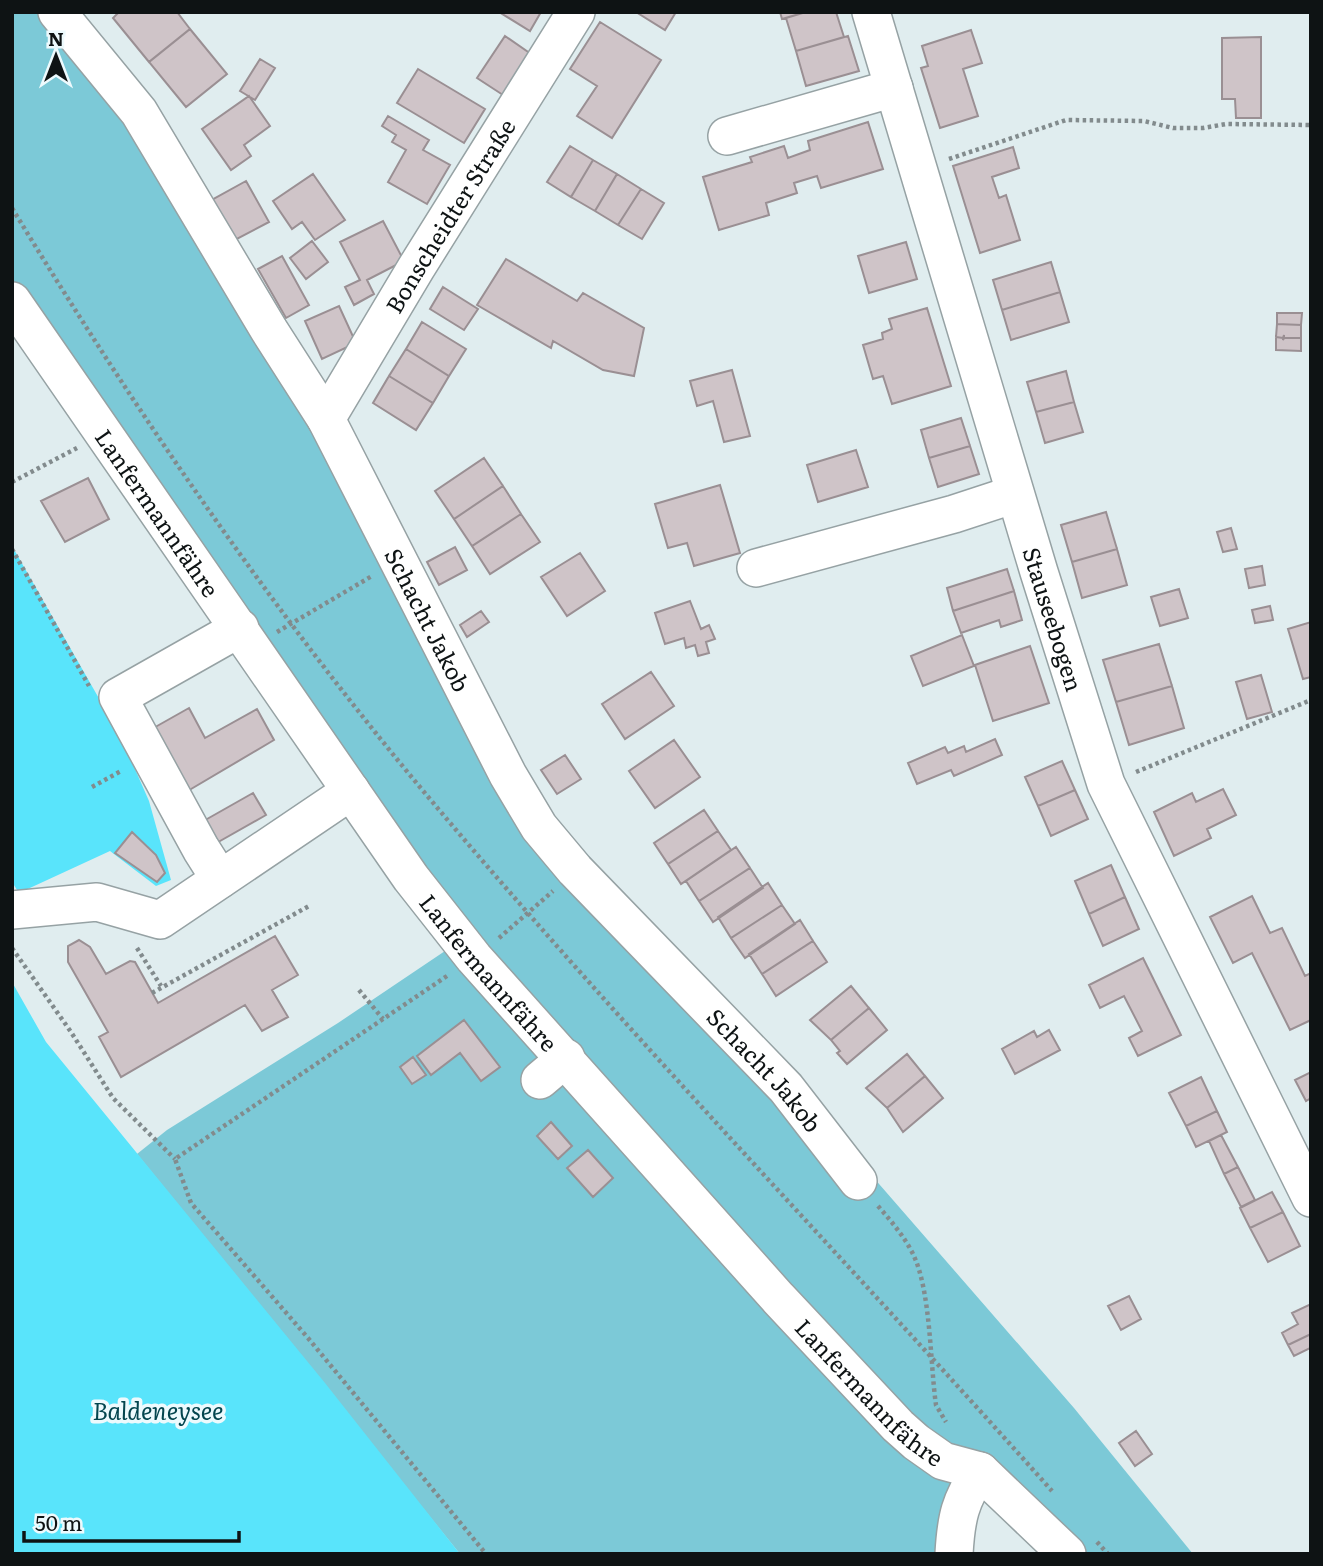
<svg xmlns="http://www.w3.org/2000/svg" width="1323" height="1566" viewBox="0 0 1323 1566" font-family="Literata,serif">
	<rect width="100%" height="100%" fill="#e0edef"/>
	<!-- green -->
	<path fill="#7cc9d7" d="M12,12H52L151,125L523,782L799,1092L1074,1408L1193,1554H1073L945,1456L481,953L12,285Z
		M445,951L972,1477L948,1554H460L137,1154L167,1130L338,1023Z"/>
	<!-- water -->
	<path fill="#59e4fb" d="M12,546L121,737L149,801L171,880L156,886L110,851L19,893L12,882Z
		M12,982L46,1042L325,1383L460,1554H12Z"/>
	<!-- building -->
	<path fill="#cfc4c8" stroke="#9a8f93" stroke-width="2" d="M119,12H177L190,29L149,62L113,18Z
		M499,12H541L530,31Z
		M636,12H676L665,30Z
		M780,12H806L782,19Z
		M806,12H836L844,37L796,51L786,18Z
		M600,22L661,60L612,138L577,116L597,86L570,69Z
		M190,29L227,74L186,107L149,62Z
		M971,30L982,63L963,69L978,116L940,128L921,68L928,66L922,46Z
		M505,36L531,54L503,95L477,78Z
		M848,36L859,71L806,86L796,51Z
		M1261,37V118H1236L1235,99H1222V38Z
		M260,59L275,68L255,100L240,91Z
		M418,69L485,109L464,143L397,103Z
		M249,96L270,126L244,145L251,156L231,170L202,129Z
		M388,116L429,140L423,150L450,165L427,204L388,182L406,150L392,142L396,135L382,126Z
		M868,122L883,169L821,188L817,176L794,183L797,193L766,203L769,215L719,230L703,177L752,162L750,157L784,146L788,158L810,150L808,141Z
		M570,146L593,160L571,197L547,182Z
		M1013,147L1019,168L992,177L999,198L1006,195L1020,240L980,253L953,166Z
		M593,160L617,174L595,211L571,197Z
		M313,174L345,220L315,240L302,222L292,229L273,201Z
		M617,174L641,189L618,225L595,211Z
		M246,181L269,222L233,241L210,201Z
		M641,189L664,203L642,239L618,225Z
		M383,221L404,261L367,280L374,294L354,305L345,287L360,280L340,242Z
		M312,241L328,262L306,279L290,258Z
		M906,242L917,279L869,293L858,256Z
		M282,256L309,305L286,318L258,269Z
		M506,259L577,301L583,293L644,328L634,376L603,370L553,341L551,348L477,305Z
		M1051,262L1060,292L1002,310L993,280Z
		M443,287L478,309L464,330L430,309Z
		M1060,292L1069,322L1011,340L1002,310Z
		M339,306L356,343L322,359L305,321Z
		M927,308L951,386L892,404L883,376L873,379L863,345L883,339L882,333L892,329L889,319Z
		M1277,313H1302L1301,325L1277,324Z
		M422,322L466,349L449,376L406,349Z
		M1277,324L1301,325V338H1284V335L1283,338L1276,337Z
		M1276,337L1283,338V340L1284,338H1301V351L1276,350Z
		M406,349L449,376L433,403L389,376Z
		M732,370L750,436L724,442L713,401L697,406L690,381Z
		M1066,371L1074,402L1036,412L1027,382Z
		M389,376L433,403L416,430L373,403Z
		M1074,402L1083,432L1045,443L1036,412Z
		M961,418L970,446L929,458L921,430Z
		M970,446L979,474L938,487L929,458Z
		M856,450L868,487L818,502L807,465Z
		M484,458L503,486L454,519L435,491Z
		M88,478L109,519L65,542L41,501Z
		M720,485L740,553L694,566L687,543L668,548L655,504Z
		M503,486L521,514L472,546L454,519Z
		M1106,512L1117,549L1072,562L1061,525Z
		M521,514L540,542L490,574L472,546Z
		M1231,528L1237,549L1223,552L1217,532Z
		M455,547L467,570L439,585L427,562Z
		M1117,549L1127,585L1082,598L1072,562Z
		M580,553L605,591L567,616L541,577Z
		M1262,566L1265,585L1249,588L1245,569Z
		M1007,569L1014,591L953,611L947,588Z
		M1179,589L1188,618L1160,626L1151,597Z
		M1014,591L1022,620L1001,627L999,620L961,633L953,611Z
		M690,601L701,629L709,625L715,639L706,642L709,653L698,656L695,645L686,648L684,638L665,644L655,613Z
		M1270,606L1273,620L1255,623L1252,610Z
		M481,611L489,622L467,637L460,625Z
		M1311,622V677L1303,679L1288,629Z
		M962,635L974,666L923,686L911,656Z
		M1159,644L1172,686L1116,702L1103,660Z
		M1030,646L1049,703L993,721L975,665Z
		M651,672L674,706L625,739L602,704Z
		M1261,675L1272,712L1247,719L1236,682Z
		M1172,686L1184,728L1129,745L1116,702Z
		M189,708L205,738L257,709L274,740L186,792L150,730Z
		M995,739L1002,755L954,776L951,770L917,784L908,763L945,747L948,753L964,746L966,752Z
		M674,740L700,777L655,808L629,771Z
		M565,755L581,779L557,794L541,770Z
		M1062,761L1075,790L1038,806L1025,777Z
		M1223,789L1236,815L1207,829L1211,838L1174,856L1154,812L1192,793L1196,802Z
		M1075,790L1088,819L1051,836L1038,806Z
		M253,793L266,815L213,845L200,823Z
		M704,810L718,831L668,864L654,843Z
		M718,831L731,850L681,884L668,864Z
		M132,832L156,855L165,873L157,882L115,853Z
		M736,847L750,868L699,901L686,881Z
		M1111,865L1125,897L1089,914L1075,881Z
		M750,868L763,888L713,922L699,901Z
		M768,883L782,905L731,938L718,917Z
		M1252,896L1270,933L1282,928L1305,976L1311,973V1020L1290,1030L1252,953L1233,963L1210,917Z
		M1125,897L1139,929L1103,946L1089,914Z
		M782,905L795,924L745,958L731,938Z
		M800,920L813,941L762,974L749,954Z
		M275,936L298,975L272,990L288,1017L262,1031L245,1005L121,1077L99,1037L108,1032L68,962V946L79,940L90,947L106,974L130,961L135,962L158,1003Z
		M813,941L827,962L776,996L762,974Z
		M1143,958L1181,1035L1138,1056L1129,1038L1142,1031L1124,996L1100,1008L1089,985Z
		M851,986L869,1008L831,1040L810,1020Z
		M869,1008L887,1030L847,1064L837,1053L840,1051L831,1040Z
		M464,1020L500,1067L481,1081L460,1053L431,1075L417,1056Z
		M1049,1030L1060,1050L1015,1074L1002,1049L1034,1031L1037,1037Z
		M907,1054L925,1076L887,1108L866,1088Z
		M413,1057L426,1075L412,1084L400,1067Z
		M1311,1072V1098L1306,1101L1295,1080Z
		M925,1076L943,1098L903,1132L887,1108Z
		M1201,1077L1217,1111L1186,1126L1169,1093Z
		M1217,1111L1227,1132L1196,1147L1186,1126Z
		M551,1122L572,1146L558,1159L537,1136Z
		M1221,1135L1238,1167L1224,1174L1209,1141Z
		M588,1150L613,1178L593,1197L567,1168Z
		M1238,1167L1255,1200L1241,1207L1224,1174Z
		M1272,1192L1283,1212L1250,1228L1240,1208Z
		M1283,1212L1300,1246L1268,1262L1250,1228Z
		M1129,1296L1141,1319L1121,1330L1108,1306Z
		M1311,1304V1334L1288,1345L1282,1333L1298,1324L1292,1313Z
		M1311,1334V1350L1310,1348L1294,1356L1288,1345Z
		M1136,1431L1152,1454L1135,1466L1119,1443Z"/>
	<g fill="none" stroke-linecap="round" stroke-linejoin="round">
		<defs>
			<g id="minor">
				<path id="s1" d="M57,12L139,112L269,330L326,419L508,775L539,827L575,870L786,1088L858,1181"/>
				<path id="s2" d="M871,12L1039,572L1106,784L1311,1198"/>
				<path d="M727,136L894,88"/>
				<path id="s3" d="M12,301L411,878L474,958L778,1298L898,1426L916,1442L943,1461L980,1471L1067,1554"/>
				<path id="s4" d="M326,419L416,268L576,12"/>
				<path d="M756,568L954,514L1015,494"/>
				<path d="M220,879L201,849L118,697L240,628"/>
				<path d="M12,910L97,902L160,920L351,791"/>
				<path d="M540,1080L566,1058"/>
				<path d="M954,1554C956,1518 960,1500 980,1471"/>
			</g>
		</defs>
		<!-- minor casing -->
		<use href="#minor" stroke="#96a2a4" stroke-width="40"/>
		<!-- path -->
		<path stroke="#828b8d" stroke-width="4.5" stroke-dasharray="3.5 3.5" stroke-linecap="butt" d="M949,159L1066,120L1144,121L1173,128H1203L1226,124L1311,125
			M12,208C140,419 281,623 440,811C637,1044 849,1263 1052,1491
			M12,482L77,448
			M12,549L89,686
			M277,632L372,576
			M1136,772L1311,700
			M92,787L121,771
			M499,938L553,891
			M12,948L71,1032L113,1098L175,1159
			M137,948L161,986
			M447,976L175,1159L191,1203L308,1338L486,1554
			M359,990L383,1019
			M152,993L309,906
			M878,1206C891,1221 904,1236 913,1254C931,1291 930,1363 936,1405L946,1422
			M1097,1542L1108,1554"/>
		<!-- minor -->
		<use href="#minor" stroke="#fff" stroke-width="37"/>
	</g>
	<g text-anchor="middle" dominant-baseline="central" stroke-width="7" stroke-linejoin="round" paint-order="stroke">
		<!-- street labels -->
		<g font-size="23" fill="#0e1314" stroke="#edfafd">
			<text stroke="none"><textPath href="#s4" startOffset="238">Bonscheidter Straße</textPath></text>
			<text stroke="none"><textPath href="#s3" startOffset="257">Lanfermannfähre</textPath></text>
			<text stroke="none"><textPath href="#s1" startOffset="714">Schacht Jakob</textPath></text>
			<text stroke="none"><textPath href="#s2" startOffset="634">Stauseebogen</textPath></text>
			<text stroke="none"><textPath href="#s3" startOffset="824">Lanfermannfähre</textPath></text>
			<text stroke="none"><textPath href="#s1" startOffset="1281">Schacht Jakob</textPath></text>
			<text stroke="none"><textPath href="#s3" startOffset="1391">Lanfermannfähre</textPath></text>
		</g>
		<!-- water labels -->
		<g font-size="24" font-style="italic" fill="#03454e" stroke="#edfafd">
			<text x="158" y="1409">Baldeneysee</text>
		</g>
	</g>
	<!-- border -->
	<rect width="1323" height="1566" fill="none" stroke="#0e1314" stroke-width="28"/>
	<!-- north arrow -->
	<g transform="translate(56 56)" stroke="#edfafd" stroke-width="5" paint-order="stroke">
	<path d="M0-5L12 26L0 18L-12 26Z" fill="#0e1314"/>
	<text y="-10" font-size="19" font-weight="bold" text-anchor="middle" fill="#0e1314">N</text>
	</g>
	<!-- scale -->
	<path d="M24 1531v10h215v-10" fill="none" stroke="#0e1314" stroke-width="3.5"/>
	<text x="35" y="1531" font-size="21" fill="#0e1314" stroke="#edfafd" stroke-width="5" paint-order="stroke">50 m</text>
</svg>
